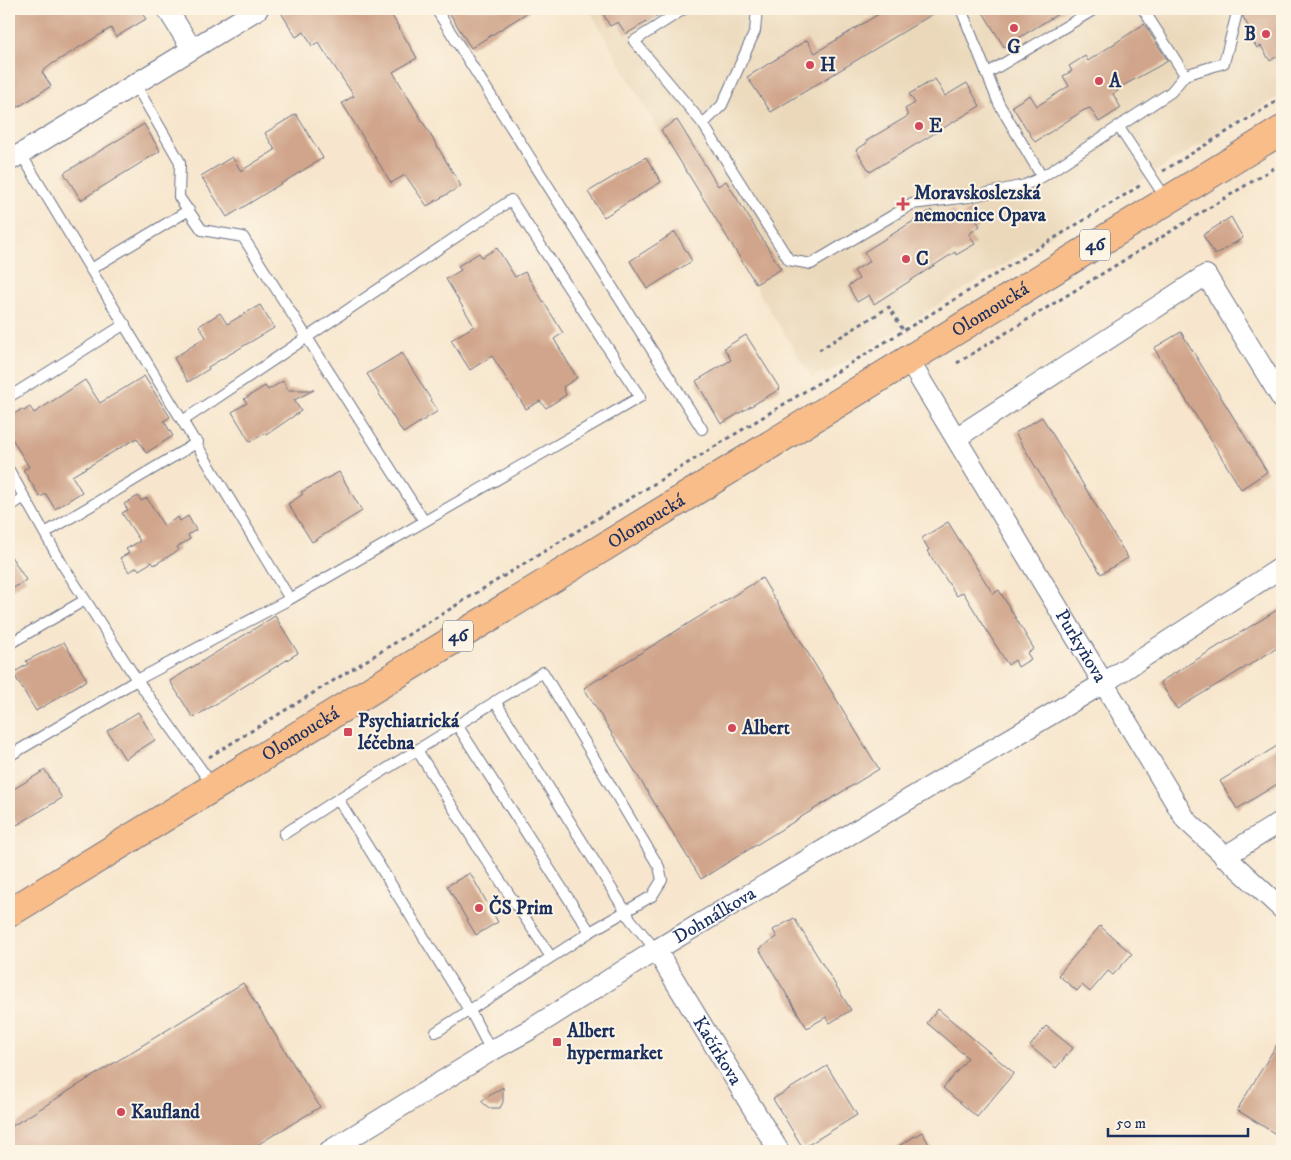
<svg xmlns="http://www.w3.org/2000/svg" width="1291" height="1160" viewBox="0 0 1291 1160" font-family="'IM FELL DW Pica',serif">
	<rect width="100%" height="100%" fill="#fcf5e5"/>
	<filter id="ink" filterUnits="userSpaceOnUse"><feTurbulence type="fractalNoise" baseFrequency=".02" numOctaves="2"/><feDisplacementMap in="SourceGraphic" scale="10" xChannelSelector="R" yChannelSelector="G"/><feConvolveMatrix kernelMatrix="1 2 1 2 8 2 1 2 1" color-interpolation-filters="sRGB"/></filter>
	<filter id="wash" filterUnits="userSpaceOnUse"><feTurbulence type="fractalNoise" baseFrequency=".0096" numOctaves="4" result="noise"/><feDisplacementMap in="SourceGraphic" scale="20" xChannelSelector="R" yChannelSelector="G"/><feGaussianBlur stdDeviation="1.12" result="paint"/><feColorMatrix in="noise" values="0 0 0 0 0 0 0 0 0 0 0 0 0 0 0 0 0 1.4 0 .05"/><feComposite in="paint" operator="in"/></filter>
	<g filter="url(#wash)">
		<rect width="100%" height="100%" fill="#f7e6cd"/>
		<!-- built -->
		<path fill="#ebd8ba" d="M589,9H1282V94L825,374L823,371L812,378L660,133Z"/>
		<g id="blocks">
			<!-- building -->
			<path fill="#d0a58b" d="M9,9H139L146,19L116,37L111,28L52,64L42,72L51,86L9,113Z
				M291,9H388L417,58L393,72L461,186L427,206L405,175L391,183L342,103L354,96L318,42L312,46L304,32L296,37L282,14Z
				M447,9H533L471,48Z
				M600,9H669L626,34L618,22L610,26Z
				M887,9H941L771,112L747,77L807,40L815,53Z
				M981,9H1066L1004,47Z
				M1251,9H1282V53L1270,61L1261,46L1257,48L1249,35L1252,33L1243,17L1244,13Z
				M1144,24L1168,61L1117,89L1118,91L1113,94L1121,108L1099,122L1090,108L1084,110L1035,142L1012,106L1030,95L1037,106L1069,86L1063,76L1072,71L1069,66L1085,56L1088,61Z
				M935,79L945,96L967,83L980,106L870,172L856,150L867,143L866,141L908,116L905,109L915,103L909,94Z
				M296,114L323,158L227,217L201,176L232,157L241,171L275,150L265,133Z
				M677,120L718,186L726,181L781,269L756,284L661,130Z
				M144,124L160,151L81,200L64,173Z
				M646,157L661,182L604,217L588,192Z
				M931,210L937,220L953,210L958,218L970,210L980,226L969,234L975,244L956,255L955,252L874,304L869,295L857,302L848,286L859,279L854,271L870,261L864,252Z
				M1231,217L1243,238L1215,255L1203,235Z
				M675,232L692,261L647,289L630,261Z
				M497,248L515,277L525,272L563,333L554,339L577,378L563,387L566,395L546,408L540,401L526,409L492,356L470,370L451,340L474,326L446,279L461,270L458,266L479,253L482,257Z
				M260,305L274,328L208,367L209,369L188,382L174,358L206,337L199,326L220,313L227,324Z
				M1181,332L1267,472L1241,489L1154,348Z
				M746,335L780,389L721,424L696,381L731,360L724,348Z
				M402,353L438,411L403,433L367,374Z
				M144,376L170,417L164,421L173,436L146,453L137,438L72,476L82,492L55,509L46,494L40,497L23,470L29,467L9,434V417L22,409L24,411L30,407L34,413L85,380L100,403Z
				M283,381L288,390H314L294,400L301,411L266,435L265,433L250,442L232,412L247,403L244,399L265,386L268,390Z
				M1042,417L1128,558L1101,574L1015,433Z
				M339,472L362,511L312,542L288,504L303,494L301,492Z
				M138,496L141,501L147,498L164,526L178,517L180,521L188,516L196,530L188,535L190,539L177,547L179,550L154,565L152,562L139,570L137,567L129,572L120,558L129,553L126,549L140,541L122,513L128,510L124,504Z
				M948,522L993,594L999,590L1034,649L1027,653L1031,659L1018,667L1015,660L1008,665L963,592L957,596L927,551L929,550L922,538Z
				M9,553L26,580L9,591Z
				M762,578L879,769L701,879L584,688Z
				M1282,607V645L1177,709L1160,682Z
				M275,616L298,653L193,718L170,681Z
				M64,642L87,680L36,711L13,673L28,664L26,661Z
				M138,712L155,740L125,759L107,731Z
				M1282,743V781L1237,809L1220,781Z
				M45,770L62,798L17,825L9,811V792Z
				M470,873L498,922L476,935L447,886Z
				M794,918L851,1010L830,1023L826,1017L807,1028L759,949L777,937L773,930Z
				M1100,926L1132,954L1113,975L1108,971L1090,992L1082,985L1077,991L1058,975Z
				M243,983L320,1107L247,1151H9V1128Z
				M938,1009L1014,1073L977,1117L943,1088L968,1058L927,1023Z
				M1046,1026L1073,1048L1056,1068L1030,1046Z
				M1282,1036V1138L1237,1110Z
				M827,1066L857,1115L803,1148L773,1099Z
				M503,1087V1102L500,1108H489L481,1101Z
				M922,1132L933,1151H890Z"/>
		</g>
	</g>
	<g filter="url(#ink)">
		<use href="#blocks" fill-opacity="0" stroke="#686f85" stroke-width="1"/>
		<g fill="none" stroke-linecap="round" stroke-linejoin="round">
			<defs>
				<path id="service" d="M436,9L702,429
					M684,9L634,41L703,124L789,260L811,264L912,204L969,197L1025,185L1042,177L999,104L961,9
					M1143,9L1185,75
					M986,74L1095,9
					M135,84L180,162L179,197L202,230L243,237L424,521
					M703,124L722,105L755,31L757,9
					M1118,126L1167,200
					M21,154L290,599
					M1042,177L1171,92L1185,75L1224,63L1238,9
					M91,269L189,210
					M9,397L125,324
					M9,470L62,564L137,680L213,786
					M9,507L24,497
					M45,533L198,442
					M9,644L85,600
					M495,701L631,920L656,950
					M417,750L479,849L551,957
					M9,756L137,680L290,599L640,397L511,200L184,420
					M284,834L338,799
					M436,1032L590,932L457,725
					M491,1051L474,1018L338,799L543,672L659,867L662,880L652,896L590,932"/>
				<g id="minor">
					<path d="M167,9L192,49"/>
					<path d="M9,161L258,9"/>
					<path id="s1" d="M908,359L1186,820L1282,909"/>
					<path d="M956,438L1206,275L1282,399"/>
					<path d="M1224,857L1282,821"/>
					<path id="s2" d="M656,950L779,1151"/>
					<path id="s3" d="M329,1151L491,1051L531,1029L656,950L1102,684L1282,567"/>
				</g>
				<g id="primary">
					<path id="s4" d="M9,913L1282,130"/>
				</g>
			</defs>
			<!-- service casing -->
			<use href="#service" stroke="#686f85" stroke-width="12"/>
			<!-- minor casing -->
			<use href="#minor" stroke="#686f85" stroke-width="22"/>
			<!-- primary casing -->
			<use href="#primary" stroke="#686f85" stroke-width="30"/>
			<!-- path -->
			<path stroke="#686f85" stroke-width="3" stroke-dasharray="4 4" stroke-linecap="butt" d="M1163,171L1282,98
				M819,350L889,307L903,330
				M957,363L1282,163
				M209,757L1141,185"/>
			<!-- service -->
			<use href="#service" stroke="#fff" stroke-width="10"/>
			<!-- minor -->
			<use href="#minor" stroke="#fff" stroke-width="20"/>
			<!-- primary -->
			<use href="#primary" stroke="#f8bd89" stroke-width="28"/>
		</g>
	</g>
	<!-- markers -->
	<g fill="#d1495b" stroke="#fcf5e5" stroke-width="2">
		<circle cx="1014" cy="28" r="5"/>
		<circle cx="1266" cy="34" r="5"/>
		<circle cx="810" cy="65" r="5"/>
		<circle cx="1099" cy="81" r="5"/>
		<circle cx="919" cy="126" r="5"/>
		<path d="M900.5 196.5h5v5h5v5h-5v5h-5v-5h-5v-5h5z"/>
		<circle cx="906" cy="259" r="5"/>
		<circle cx="732" cy="728" r="5"/>
		<rect x="343" y="727" width="10" height="10" rx="2.5"/>
		<circle cx="479" cy="908" r="5"/>
		<rect x="552" y="1037" width="10" height="10" rx="2.5"/>
		<circle cx="121" cy="1112" r="5"/>
	</g>
	<g text-anchor="middle" dominant-baseline="central" stroke-width="4" stroke-linejoin="round" paint-order="stroke">
		<!-- shield labels -->
		<g fill="#fcf5e5" stroke="#5e6a86" stroke-width="1">
			<rect x="1080" y="229.5" width="30" height="31" rx="4"/>
			<rect x="443" y="620.5" width="30" height="31" rx="4"/>
		</g>
		<g font-size="18" font-weight="bold" fill="#1b2f5e">
			<text x="1095" y="245">46</text>
			<text x="458" y="636">46</text>
		</g>
		<!-- poi labels -->
		<g font-size="19" font-weight="bold" fill="#1b2f5e" stroke="#fcf5e5" text-anchor="start">
			<text x="1256" y="34" text-anchor="end">B</text>
			<text x="1014" y="47" text-anchor="middle">G</text>
			<text x="820" y="65">H</text>
			<text x="1109" y="81">A</text>
			<text x="929" y="126">E</text>
			<text x="914" y="193">Moravskoslezská<tspan x="914" dy="22">nemocnice Opava</tspan></text>
			<text x="916" y="259">C</text>
			<text x="358" y="721">Psychiatrická<tspan x="358" dy="22">léčebna</tspan></text>
			<text x="742" y="728">Albert</text>
			<text x="489" y="908">ČS Prim</text>
			<text x="567" y="1031">Albert<tspan x="567" dy="22">hypermarket</tspan></text>
			<text x="131" y="1112">Kaufland</text>
		</g>
		<!-- street labels -->
		<g font-size="19" fill="#1b2f5e" stroke="#fcf5e5">
			<text stroke="none"><textPath href="#s4" startOffset="1152">Olomoucká</textPath></text>
			<text stroke="none"><textPath href="#s4" startOffset="748">Olomoucká</textPath></text>
			<text stroke="none"><textPath href="#s1" startOffset="335">Purkyňova</textPath></text>
			<text stroke="none"><textPath href="#s4" startOffset="342">Olomoucká</textPath></text>
			<text stroke="none"><textPath href="#s3" startOffset="452">Dohnálkova</textPath></text>
			<text stroke="none"><textPath href="#s2" startOffset="118">Kačírkova</textPath></text>
		</g>
	</g>
	<!-- margin -->
	<rect width="1291" height="1160" fill="none" stroke="#fcf5e5" stroke-width="30"/>
	<!-- scale -->
	<path d="M1108 1128v8h140v-8" fill="none" stroke="#1b2f5e" stroke-width="2.5"/>
	<text x="1116" y="1128" font-size="15" fill="#1b2f5e" stroke="#fcf5e5" stroke-width="4" paint-order="stroke">50 m</text>
</svg>
